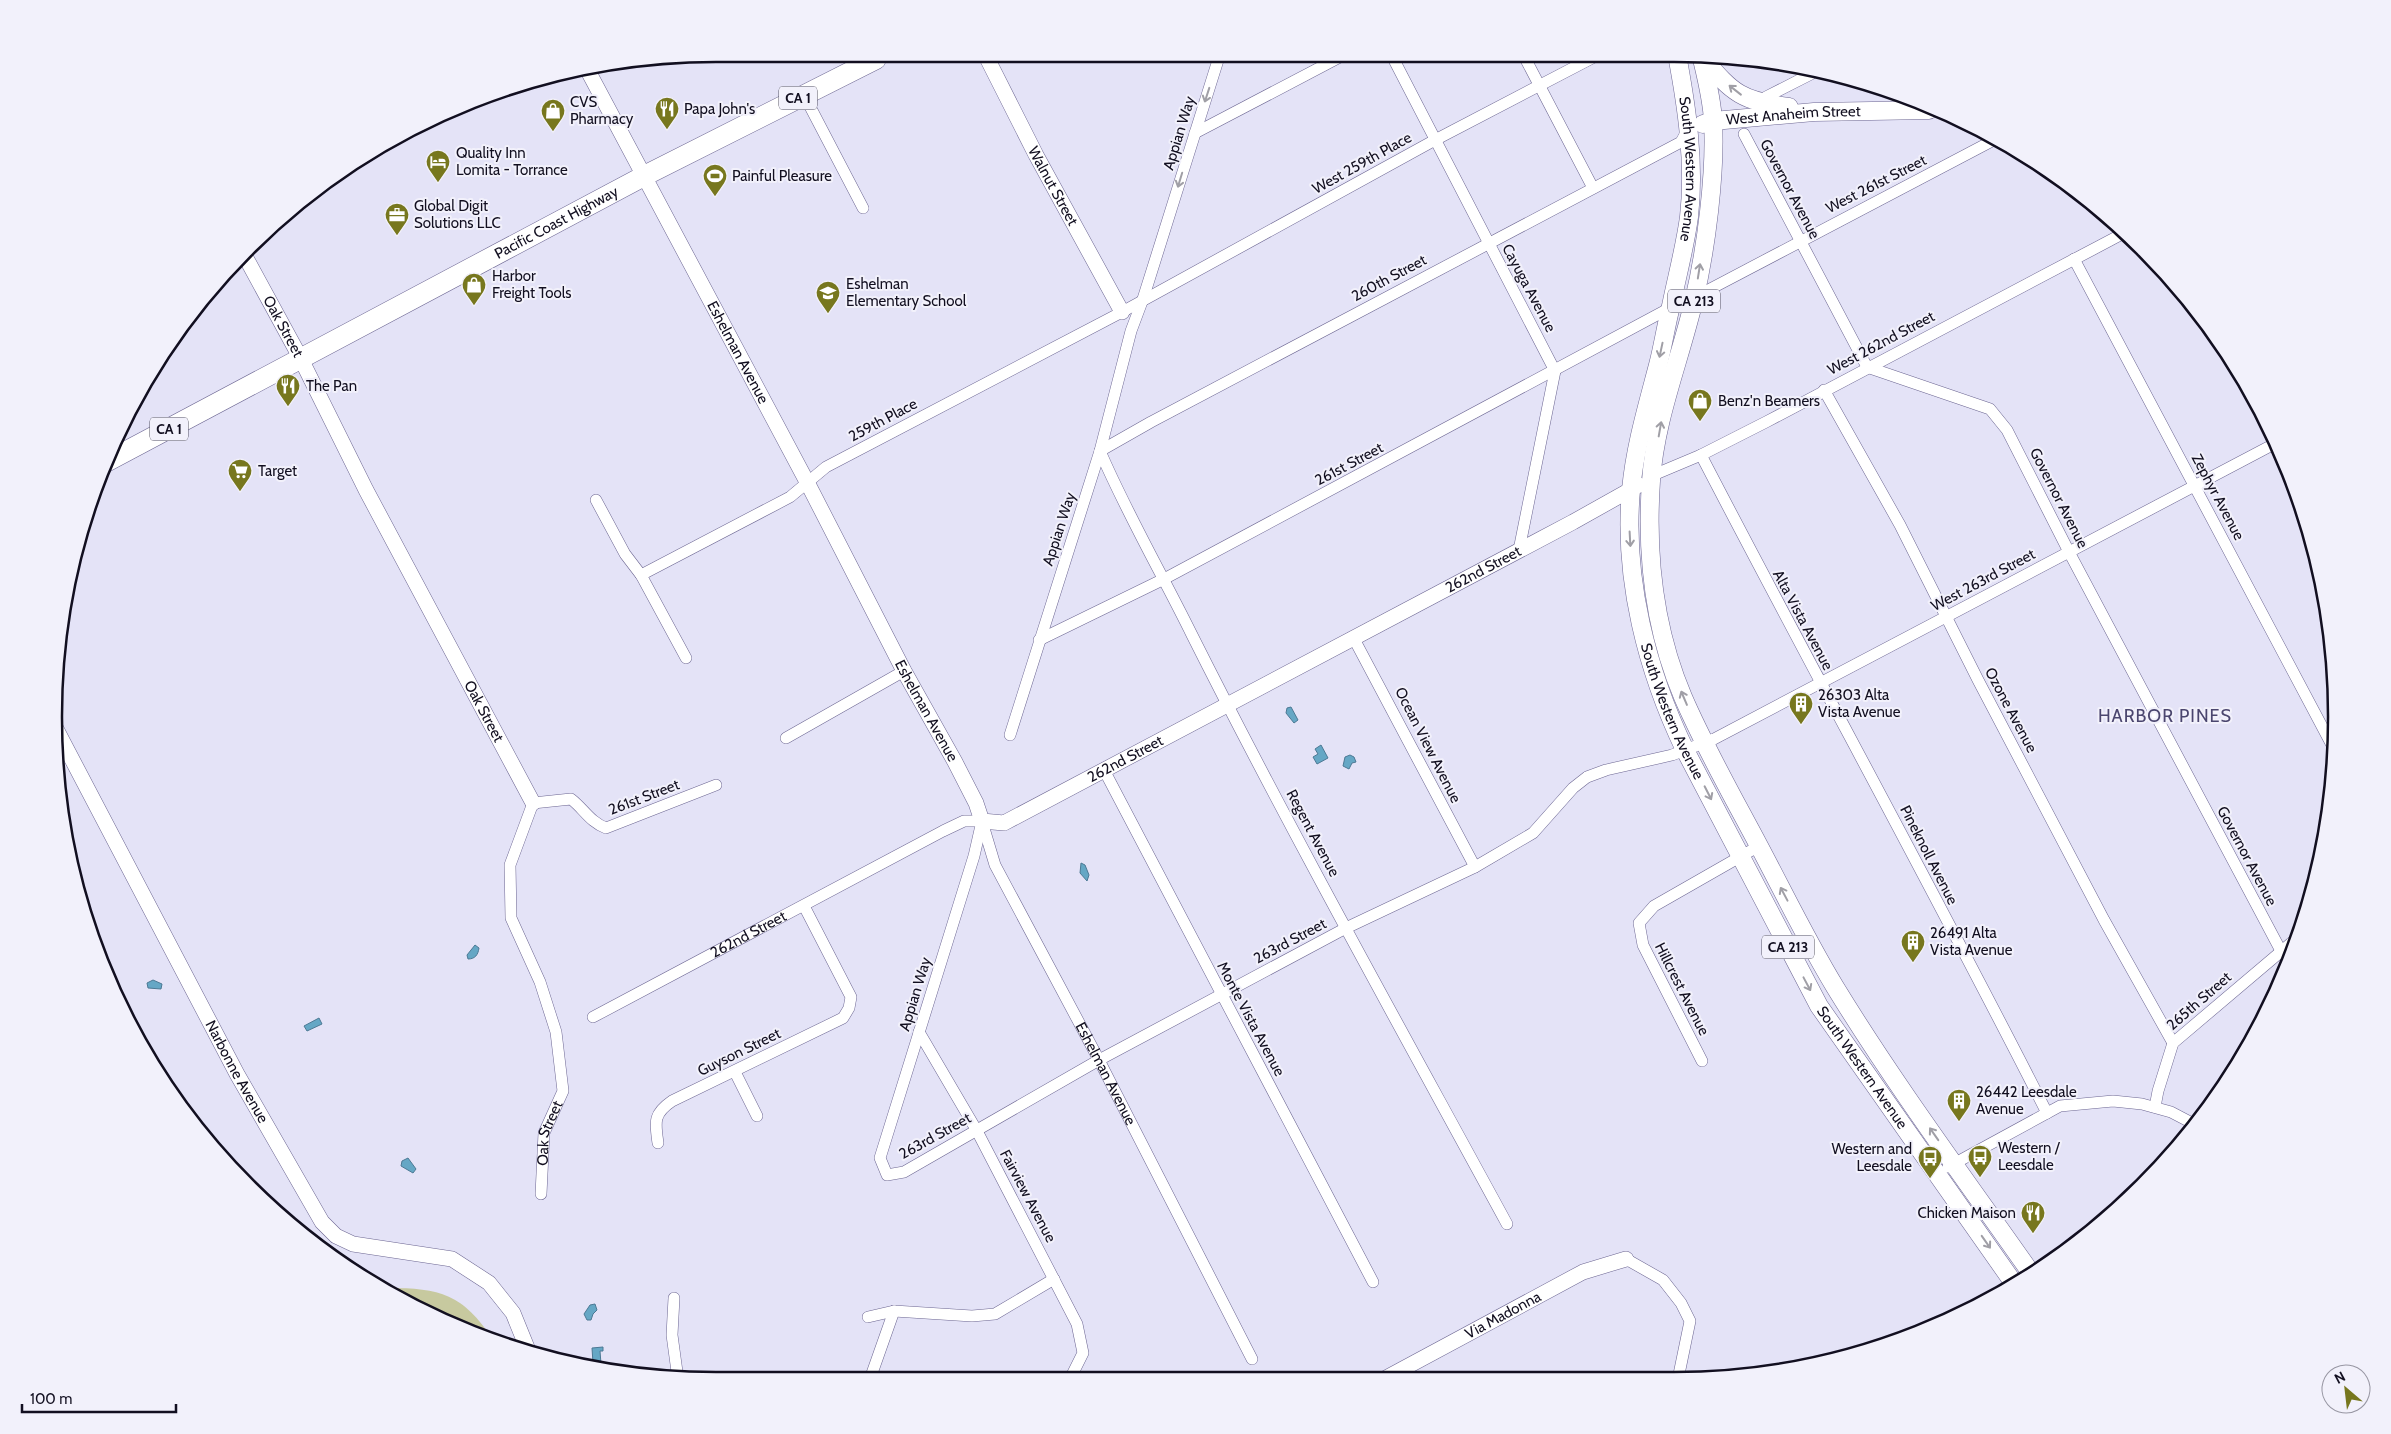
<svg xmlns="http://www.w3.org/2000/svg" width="2391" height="1434" viewBox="0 0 2391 1434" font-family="Cabin,sans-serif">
	<rect width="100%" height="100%" fill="#e4e3f7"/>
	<!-- green -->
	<path fill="#c7c99f" d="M388,1288C440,1288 463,1294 493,1340Z"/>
	<!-- water -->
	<path fill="#65a7c5" stroke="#4c7994" d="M1291,707L1298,720L1294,723L1286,713L1287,708Z
		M1321,745L1328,758L1317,764L1313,757L1318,754L1315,749Z
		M1350,755L1354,757L1356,762L1352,763L1349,769L1343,766L1345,757Z
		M1081,863L1085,865L1089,875L1087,881L1080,873Z
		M475,945L479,948C478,955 475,959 468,959L467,955Z
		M153,980L162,984L161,989L148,988L147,983Z
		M319,1018L322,1024L307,1031L304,1026Z
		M408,1158L416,1169L413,1173L401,1166L402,1161Z
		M595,1304L597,1310L593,1314L591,1320H587L584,1314L590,1305Z
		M603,1347V1351H600L601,1364L593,1363L592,1348Z"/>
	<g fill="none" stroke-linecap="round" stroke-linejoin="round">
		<defs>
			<g id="street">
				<path d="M1392,56L1555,371L1519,550"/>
				<path d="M1524,56L1593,188"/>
				<path d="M804,95L863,208"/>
				<path d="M1766,97L1811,74"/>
				<path d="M1195,133L1340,57"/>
				<path d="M1744,134L1867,367L1990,409L2007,430L2069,552L2281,951"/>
				<path d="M2074,259L2334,749"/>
				<path d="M1695,297L1992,141"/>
				<path d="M1824,390L1900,525L1978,680L2104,920L2173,1043"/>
				<path d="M1701,455C1815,675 1935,892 2047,1113"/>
				<path d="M1651,476L1701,455L1766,422L2124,233"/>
				<path d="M596,500L625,554L641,575L686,658"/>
				<path d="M641,575L790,497L826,467L1122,312L1435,140L1596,56"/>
				<path d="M1353,637L1475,867"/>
				<path d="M1039,640L1164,579L1670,308"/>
				<path d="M1010,735L1100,451L1131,331L1143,299L1219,57"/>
				<path d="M786,738L904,671"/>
				<path d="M1104,770L1373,1282"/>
				<path d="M982,821L974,856L880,1158L887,1175L904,1172L1099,1060L1346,928L1475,867L1533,833L1573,788L1587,777L1606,770L1672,755L1714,739L2276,443"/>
				<path id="s1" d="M983,825L995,865L1099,1060L1252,1359"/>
				<path id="s2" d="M593,1017L943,831L964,821H982"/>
				<path d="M919,1032L977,1131L1077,1324L1083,1353L1070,1379"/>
				<path d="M1702,1061L1643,945L1639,923L1654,906L1759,846"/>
				<path d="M735,1072L757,1116"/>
				<path d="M2155,1107L2158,1091L2173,1043L2297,938"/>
				<path d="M658,1143C655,1122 653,1114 672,1101L843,1018L849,1008L851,997L804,906"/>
				<path d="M1948,1167L2060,1106L2113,1101L2142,1104L2171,1112L2192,1123"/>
				<path id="s3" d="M541,1194L544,1133L563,1091L556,1032L540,982L511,918L510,865L533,803L571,799C584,809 590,822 606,828L716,785"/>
				<path d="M1507,1224C1401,1029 1292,834 1192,635C1162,574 1127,514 1100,451L1151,422L1681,142L1687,131"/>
				<path d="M1626,1259L1663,1280L1681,1303L1690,1321L1678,1379"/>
				<path d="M674,1298L672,1335L678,1379"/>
				<path d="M868,1317L894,1311L972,1316L995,1314L1054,1279"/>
				<path d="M870,1379L894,1311"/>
			</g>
			<g id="secondary">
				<path id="s4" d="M987,58L1036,155L1122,312"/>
				<path id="s5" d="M587,69L807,482L904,671L955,762L976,803L982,821L1004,823L1573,522L1639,485"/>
				<path id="s6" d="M246,258L301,359L366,490L533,803"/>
				<path id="s7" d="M54,725L237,1074L322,1222L336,1236L353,1244L452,1259L489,1283L513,1313L528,1350"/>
				<path id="s8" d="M1384,1379L1583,1272L1626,1259"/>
			</g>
			<g id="primary">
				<path id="s9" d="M1677,55C1687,108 1695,163 1689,217C1685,247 1677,276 1671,306C1666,325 1663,346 1658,365C1647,407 1635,447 1631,490C1623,579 1647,671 1685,750L1819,1006L2015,1285"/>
				<path d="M1701,55C1706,76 1712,99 1713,121C1716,172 1706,250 1694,300C1680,360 1655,419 1651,481C1646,555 1654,629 1683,697C1705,748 1733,797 1759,846C1784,893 1807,941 1835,987C1895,1085 1965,1179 2031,1273"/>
				<path d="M1703,58C1733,94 1742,101 1789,107"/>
				<path id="s10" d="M1703,124L1713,121L1814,112L1929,110"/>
			</g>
			<g id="highway">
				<path id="s11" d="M106,462L644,176L876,59"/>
			</g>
		</defs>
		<!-- street casing -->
		<use href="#street" stroke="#6c6692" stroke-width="12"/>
		<!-- secondary casing -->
		<use href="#secondary" stroke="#6c6692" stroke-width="16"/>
		<!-- primary casing -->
		<use href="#primary" stroke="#6c6692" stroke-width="19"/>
		<!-- highway casing -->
		<use href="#highway" stroke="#6c6692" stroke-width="21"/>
		<!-- street -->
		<use href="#street" stroke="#fff" stroke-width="11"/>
		<!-- secondary -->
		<use href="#secondary" stroke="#fff" stroke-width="15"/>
		<!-- primary -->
		<use href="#primary" stroke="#fff" stroke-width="18"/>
		<!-- highway -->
		<use href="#highway" stroke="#fff" stroke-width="20"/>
	</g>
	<!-- one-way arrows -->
	<defs><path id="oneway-shaft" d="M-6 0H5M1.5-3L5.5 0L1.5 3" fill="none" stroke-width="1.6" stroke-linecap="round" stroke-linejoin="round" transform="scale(1.25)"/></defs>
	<g stroke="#a09fa6">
		<use href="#oneway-shaft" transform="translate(1735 90) rotate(-142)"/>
		<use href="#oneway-shaft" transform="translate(1207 95) rotate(108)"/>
		<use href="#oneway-shaft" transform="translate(1180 180) rotate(107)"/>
		<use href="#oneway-shaft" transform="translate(1699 271) rotate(-81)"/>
		<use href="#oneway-shaft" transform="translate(1661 350) rotate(102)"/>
		<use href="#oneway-shaft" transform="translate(1660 429) rotate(-80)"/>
		<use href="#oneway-shaft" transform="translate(1630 539) rotate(87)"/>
		<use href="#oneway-shaft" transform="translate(1684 698) rotate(-113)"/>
		<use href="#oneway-shaft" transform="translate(1708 793) rotate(63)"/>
		<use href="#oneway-shaft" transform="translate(1784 894) rotate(-118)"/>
		<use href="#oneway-shaft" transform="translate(1807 984) rotate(62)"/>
		<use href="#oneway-shaft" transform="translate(1934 1134) rotate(-125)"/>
		<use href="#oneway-shaft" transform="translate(1986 1242) rotate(55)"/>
	</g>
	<!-- icons -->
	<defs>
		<symbol id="restaurant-pin" viewBox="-11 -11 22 30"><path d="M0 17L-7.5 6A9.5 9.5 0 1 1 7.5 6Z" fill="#77771e" stroke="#f2f1fb"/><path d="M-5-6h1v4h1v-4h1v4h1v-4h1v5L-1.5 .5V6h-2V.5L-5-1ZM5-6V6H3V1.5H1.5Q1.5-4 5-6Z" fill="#fff"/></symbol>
		<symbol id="shop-pin" viewBox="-11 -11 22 30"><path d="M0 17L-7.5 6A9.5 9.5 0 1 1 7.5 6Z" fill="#77771e" stroke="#f2f1fb"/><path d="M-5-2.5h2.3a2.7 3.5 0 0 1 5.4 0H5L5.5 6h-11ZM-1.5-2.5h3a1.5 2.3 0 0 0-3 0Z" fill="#fff"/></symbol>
		<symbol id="hotel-pin" viewBox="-11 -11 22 30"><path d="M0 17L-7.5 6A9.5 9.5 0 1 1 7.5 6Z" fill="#77771e" stroke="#f2f1fb"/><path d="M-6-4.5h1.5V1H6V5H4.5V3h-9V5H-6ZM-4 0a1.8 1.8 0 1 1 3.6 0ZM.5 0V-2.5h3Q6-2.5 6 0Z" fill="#fff"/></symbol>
		<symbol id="stadium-pin" viewBox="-11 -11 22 30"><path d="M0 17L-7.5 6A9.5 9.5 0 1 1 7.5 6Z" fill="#77771e" stroke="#f2f1fb"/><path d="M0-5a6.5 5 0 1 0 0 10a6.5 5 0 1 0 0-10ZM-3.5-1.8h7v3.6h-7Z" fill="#fff"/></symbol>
		<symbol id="office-pin" viewBox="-11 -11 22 30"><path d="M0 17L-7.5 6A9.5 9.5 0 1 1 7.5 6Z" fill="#77771e" stroke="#f2f1fb"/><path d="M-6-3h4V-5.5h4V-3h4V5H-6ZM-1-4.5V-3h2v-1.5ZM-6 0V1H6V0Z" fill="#fff"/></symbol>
		<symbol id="school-pin" viewBox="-11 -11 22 30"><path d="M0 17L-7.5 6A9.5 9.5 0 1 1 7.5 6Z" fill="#77771e" stroke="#f2f1fb"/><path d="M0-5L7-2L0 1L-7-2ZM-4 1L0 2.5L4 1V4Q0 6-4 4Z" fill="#fff"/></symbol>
		<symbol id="supermarket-pin" viewBox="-11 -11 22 30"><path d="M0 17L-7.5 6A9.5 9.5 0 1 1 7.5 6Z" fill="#77771e" stroke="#f2f1fb"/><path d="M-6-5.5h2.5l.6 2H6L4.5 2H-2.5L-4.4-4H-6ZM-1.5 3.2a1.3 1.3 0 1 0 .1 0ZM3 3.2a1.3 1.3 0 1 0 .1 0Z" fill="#fff"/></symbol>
		<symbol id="building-pin" viewBox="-11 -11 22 30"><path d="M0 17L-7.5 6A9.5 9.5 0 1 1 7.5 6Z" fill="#77771e" stroke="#f2f1fb"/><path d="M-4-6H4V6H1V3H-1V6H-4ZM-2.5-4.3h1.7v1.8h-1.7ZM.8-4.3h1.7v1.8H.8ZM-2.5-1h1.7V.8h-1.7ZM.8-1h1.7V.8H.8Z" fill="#fff"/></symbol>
		<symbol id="bus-pin" viewBox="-11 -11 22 30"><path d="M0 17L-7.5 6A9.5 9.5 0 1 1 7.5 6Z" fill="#77771e" stroke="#f2f1fb"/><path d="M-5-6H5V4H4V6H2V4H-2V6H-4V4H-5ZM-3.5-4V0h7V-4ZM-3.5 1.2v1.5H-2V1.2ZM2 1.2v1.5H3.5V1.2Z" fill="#fff"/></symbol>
	</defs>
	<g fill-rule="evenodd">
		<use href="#restaurant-pin" x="653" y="95" width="28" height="38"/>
		<use href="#shop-pin" x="539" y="97" width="28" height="38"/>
		<use href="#hotel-pin" x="424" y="148" width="28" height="38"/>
		<use href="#stadium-pin" x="701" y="162" width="28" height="38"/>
		<use href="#office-pin" x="383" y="201" width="28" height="38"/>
		<use href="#shop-pin" x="460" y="271" width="28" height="38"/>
		<use href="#school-pin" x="814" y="279" width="28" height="38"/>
		<use href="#restaurant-pin" x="274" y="372" width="28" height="38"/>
		<use href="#shop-pin" x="1686" y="387" width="28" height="38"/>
		<use href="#supermarket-pin" x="226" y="457" width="28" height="38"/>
		<use href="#building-pin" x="1787" y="690" width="28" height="38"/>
		<use href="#building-pin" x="1899" y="928" width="28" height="38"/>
		<use href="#building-pin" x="1945" y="1087" width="28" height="38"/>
		<use href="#bus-pin" x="1966" y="1143" width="28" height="38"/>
		<use href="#bus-pin" x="1916" y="1144" width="28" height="38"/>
		<use href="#restaurant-pin" x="2019" y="1199" width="28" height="38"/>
	</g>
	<g text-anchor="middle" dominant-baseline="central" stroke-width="4" stroke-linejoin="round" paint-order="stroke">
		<!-- shield labels -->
		<g fill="#f2f1fb" stroke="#555362" stroke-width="1">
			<rect x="779" y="86.5" width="38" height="23" rx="4"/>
			<rect x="1668" y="289.5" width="52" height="23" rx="4"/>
			<rect x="150" y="417.5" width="38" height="23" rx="4"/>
			<rect x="1762" y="935.5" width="52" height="23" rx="4"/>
		</g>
		<g font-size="14" font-weight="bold" fill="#120f20">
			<text x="798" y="98">CA 1</text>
			<text x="1694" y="301">CA 213</text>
			<text x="169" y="429">CA 1</text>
			<text x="1788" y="947">CA 213</text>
		</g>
		<!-- poi labels -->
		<g font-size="15" fill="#120f20" stroke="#f2f1fb" text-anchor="start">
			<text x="570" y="102">CVS<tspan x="570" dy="17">Pharmacy</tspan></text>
			<text x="684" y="109">Papa John's</text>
			<text x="456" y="153">Quality Inn<tspan x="456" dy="17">Lomita - Torrance</tspan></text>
			<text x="732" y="176">Painful Pleasure</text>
			<text x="414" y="206">Global Digit<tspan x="414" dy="17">Solutions LLC</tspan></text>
			<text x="492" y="276">Harbor<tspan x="492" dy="17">Freight Tools</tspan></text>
			<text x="846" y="284">Eshelman<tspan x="846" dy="17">Elementary School</tspan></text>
			<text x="306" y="386">The Pan</text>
			<text x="1718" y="401">Benz'n Beamers</text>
			<text x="258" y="471">Target</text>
			<text x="1818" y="695">26303 Alta<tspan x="1818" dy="17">Vista Avenue</tspan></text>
			<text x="1930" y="933">26491 Alta<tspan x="1930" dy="17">Vista Avenue</tspan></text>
			<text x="1976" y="1092">26442 Leesdale<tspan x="1976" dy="17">Avenue</tspan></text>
			<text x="1998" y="1148">Western /<tspan x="1998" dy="17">Leesdale</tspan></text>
			<text x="1912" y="1149" text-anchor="end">Western and<tspan x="1912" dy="17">Leesdale</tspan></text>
			<text x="2016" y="1213" text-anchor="end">Chicken Maison</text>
		</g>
		<!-- street labels -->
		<g font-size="15" fill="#120f20" stroke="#f2f1fb">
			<text stroke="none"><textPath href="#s10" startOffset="91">West Anaheim Street</textPath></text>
			<text transform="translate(1179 133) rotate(-73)">Appian Way</text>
			<text transform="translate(1362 163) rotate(-29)">West 259th Place</text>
			<text stroke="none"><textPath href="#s9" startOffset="115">South Western Avenue</textPath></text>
			<text transform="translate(1876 184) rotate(-27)">West 261st Street</text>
			<text stroke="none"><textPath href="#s4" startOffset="144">Walnut Street</textPath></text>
			<text transform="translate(1790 189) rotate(62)">Governor Avenue</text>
			<text stroke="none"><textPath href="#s11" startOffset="510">Pacific Coast Highway</textPath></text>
			<text transform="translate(1389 278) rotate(-28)">260th Street</text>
			<text transform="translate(1529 288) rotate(62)">Cayuga Avenue</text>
			<text stroke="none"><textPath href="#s6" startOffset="78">Oak Street</textPath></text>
			<text transform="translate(1881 343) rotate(-28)">West 262nd Street</text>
			<text stroke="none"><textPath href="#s5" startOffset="321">Eshelman Avenue</textPath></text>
			<text transform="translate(883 420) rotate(-28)">259th Place</text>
			<text transform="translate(1349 464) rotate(-28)">261st Street</text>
			<text transform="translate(2218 497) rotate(62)">Zephyr Avenue</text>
			<text transform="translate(2059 498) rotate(63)">Governor Avenue</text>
			<text transform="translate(1059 529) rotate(-72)">Appian Way</text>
			<text stroke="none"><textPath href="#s5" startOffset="1414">262nd Street</textPath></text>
			<text transform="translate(1983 580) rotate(-28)">West 263rd Street</text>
			<text transform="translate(1803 620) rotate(62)">Alta Vista Avenue</text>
			<text transform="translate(2011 710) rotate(62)">Ozone Avenue</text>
			<text stroke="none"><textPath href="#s6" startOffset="512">Oak Street</textPath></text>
			<text stroke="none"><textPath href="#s5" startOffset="726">Eshelman Avenue</textPath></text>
			<text stroke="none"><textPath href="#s9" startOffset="670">South Western Avenue</textPath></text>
			<text transform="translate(1428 745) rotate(63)">Ocean View Avenue</text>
			<text stroke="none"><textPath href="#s5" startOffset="1009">262nd Street</textPath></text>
			<text transform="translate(644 797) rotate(-21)">261st Street</text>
			<text transform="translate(1313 833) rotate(62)">Regent Avenue</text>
			<text transform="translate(1929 855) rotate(63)">Pineknoll Avenue</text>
			<text transform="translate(2247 856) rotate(62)">Governor Avenue</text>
			<text stroke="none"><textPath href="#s2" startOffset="176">262nd Street</textPath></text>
			<text transform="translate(1290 941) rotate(-28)">263rd Street</text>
			<text transform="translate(1682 989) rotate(63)">Hillcrest Avenue</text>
			<text transform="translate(915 994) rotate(-73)">Appian Way</text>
			<text transform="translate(2199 1001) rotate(-41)">265th Street</text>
			<text transform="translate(1251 1019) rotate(62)">Monte Vista Avenue</text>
			<text transform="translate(739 1052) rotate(-26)">Guyson Street</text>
			<text stroke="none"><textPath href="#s9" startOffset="1075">South Western Avenue</textPath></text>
			<text stroke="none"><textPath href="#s7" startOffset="392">Narbonne Avenue</textPath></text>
			<text stroke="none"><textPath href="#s1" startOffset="278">Eshelman Avenue</textPath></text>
			<text stroke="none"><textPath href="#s3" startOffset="62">Oak Street</textPath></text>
			<text transform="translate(935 1136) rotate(-29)">263rd Street</text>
			<text transform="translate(1028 1196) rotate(62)">Fairview Avenue</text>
			<text stroke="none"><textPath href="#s8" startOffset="135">Via Madonna</textPath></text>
		</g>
		<!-- quarter labels -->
		<g font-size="18" letter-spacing="1" fill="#4b466f" stroke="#f2f1fb">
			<text x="2165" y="716">HARBOR PINES</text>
		</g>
	</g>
	<!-- crop -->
	<path d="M0 0H2391V1434H0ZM716 62H1674A654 654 0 0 1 2328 716V718A654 654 0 0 1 1674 1372H716A654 654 0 0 1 62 718V716A654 654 0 0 1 716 62Z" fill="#f2f1fb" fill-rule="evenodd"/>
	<path fill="none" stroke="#120f20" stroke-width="2.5" d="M716 62H1674A654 654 0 0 1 2328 716V718A654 654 0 0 1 1674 1372H716A654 654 0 0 1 62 718V716A654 654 0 0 1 716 62Z"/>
	<!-- north arrow -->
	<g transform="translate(2346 1389) rotate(332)"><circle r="24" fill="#f2f1fb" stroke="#9897a3"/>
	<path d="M0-4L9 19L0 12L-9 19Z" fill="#77771e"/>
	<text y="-8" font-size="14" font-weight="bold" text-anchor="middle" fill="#120f20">N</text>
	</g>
	<!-- scale -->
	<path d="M22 1404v8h154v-8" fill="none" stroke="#120f20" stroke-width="2.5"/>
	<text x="30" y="1404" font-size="15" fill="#120f20" stroke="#f2f1fb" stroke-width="4" paint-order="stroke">100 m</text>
</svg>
